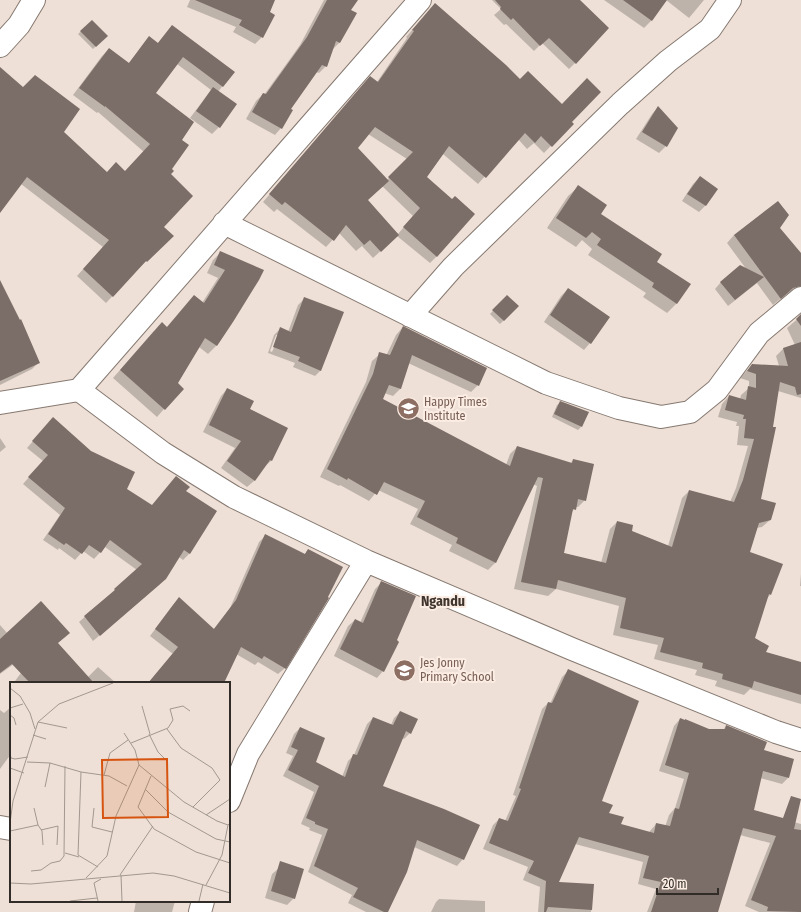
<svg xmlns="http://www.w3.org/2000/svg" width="801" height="912" viewBox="0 0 801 912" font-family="'Fira Sans Condensed',sans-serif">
	<rect width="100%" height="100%" fill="#eee0d6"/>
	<!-- shadow -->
	<path fill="#0003" fill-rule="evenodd" d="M190,0H274L269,13L262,37L255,44L233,32L236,27L187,7Z
		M324,0H354L349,10L356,13L339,43L332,50L326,66L319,73L316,72L290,109L281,128L275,135L246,119L256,101L263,94L264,95L300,45Z
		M492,0H578L575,63L569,69L542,43L534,51L506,24L504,25L494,15L501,9Z
		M604,0H704L689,18L666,0L652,20L644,28Z
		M435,4L520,81L572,124L544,153L534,143L527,149L518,139L478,184L443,154L426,177L437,256L430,263L397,236L373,258L362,246L356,251L339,233L326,247L277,209L274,212L263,202L364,84L377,82L407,38L406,37ZM368,134L407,159L387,180L356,149ZM382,186L413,216L398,234L367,200Z
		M92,21L106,36L93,49L78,34Z
		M172,26L233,72L218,92L235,104L219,127L212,134L190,118L211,90L177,64L155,93L181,140L170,169L163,227L172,236L139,268L106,303L77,276L103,247L21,184L0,212V77L107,173L125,172L144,152L98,112L97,113L73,95L102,56L109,49L128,64L149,38L157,44Z
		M658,107L666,146L659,153L636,139L652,114Z
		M700,177L717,189L705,206L699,212L682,201L693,184Z
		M578,187L600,214L656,262L677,303L667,313L643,297L646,293L588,255L592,249L582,240L576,247L547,228L568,196Z
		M778,202L779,228L801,254V296L790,293L785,295L773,305L757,283L728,306L715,289L721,282L747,270L727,243L734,235Z
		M221,252L262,271L232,322L216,346L208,354L199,347L177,384L164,409L157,417L113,378L154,331L167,327L202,303L218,278L207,273L213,260Z
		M0,287L39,362L32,369L0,385Z
		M568,289L590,343L584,350L544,322L561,296Z
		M507,296L518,306L500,324L490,314Z
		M304,299L321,370L315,376L293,367L295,363L268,353L274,335L280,329L288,332L298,305ZM276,335H279L272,352L270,351Z
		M801,316V398L778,391L759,499L770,520L762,527L756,528L749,553L770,595L767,598L754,639L765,653L801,663V704L750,689L744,695L715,686L717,681L695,675L697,670L654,659L658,645L613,635L619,606L556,589L548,596L514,589L537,486L533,484L496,562L488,570L449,551L452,545L410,524L418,509L378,490L369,501L340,485L339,486L320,477L366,382L372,361L380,354L386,356L396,335L403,327L478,385L471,392L408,363L400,389L393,396L384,393L382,399L506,465L510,454L517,447L570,464L573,460L585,500L578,507H576L571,513L563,553L601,563L610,529L617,522L631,531L668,546L682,498L689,491L730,502L736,488L748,446L737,445L739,426H736L737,422L718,417L722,404L729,396L740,399L741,395L749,388V381L740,378L752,365L779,366L776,356L783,349L795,345L787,328Z
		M227,389L249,409L287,428L271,461L264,467L254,481L247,487L221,468L235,448L203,432L221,396Z
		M561,402L581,427L578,430L552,417L557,405Z
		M47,425L126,489L151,506L184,492L216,511L189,554L183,560L179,557L159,585L93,641L79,622L137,570L105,547L94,559L83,551L75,560L59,548L58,550L43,540L60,515L23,484L43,461L27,448Z
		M0,438L6,447L0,452Z
		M265,536L304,555L308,550L285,668L278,674L258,662L255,665L236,654L223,683H149L173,654L150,636L173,605L179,599L213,630L230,608L259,542Z
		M801,574V586H800Z
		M382,582L383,671L377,678L334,656L348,626L355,620L360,623L375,589Z
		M0,625L8,634L57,643L88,677L98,667L116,683H17L15,681L43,643L0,674Z
		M568,671L601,802L608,814L620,825L649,833L650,831L656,824L665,827L669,815L675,808L684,779L659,771L674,726L680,719L709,730H723L726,726L763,751L788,778L782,784L760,778L753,811L801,824V912H759L745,906L770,843L740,835L717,912H647L656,889L638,884L643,862L575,844L558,883L593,885L591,912H538L540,887L523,880L528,867L483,849L493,825L499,819L505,821L516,796L513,795L542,709L548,703L550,704L562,677Z
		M11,707V754L0,769V710L4,713Z
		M400,712L410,733L404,739L402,738L382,787L463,859L457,866L414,847L387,912H366L348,903L352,895L308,872L322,835L309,830L310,828L301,824L314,792L283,776L293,756L286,753L294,734L300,728L314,763L342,777L348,761L354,755L367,724L373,718L391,725L394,718Z
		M279,868L294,898L287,905L265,898L272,874Z
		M439,899L485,901V912H431L436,902Z
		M136,901H175L172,912H134Z"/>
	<!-- building -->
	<path fill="#7b6d67" d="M195,0H275L270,12L275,15L263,38L239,25L242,20Z
		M327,0H358L351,10L357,13L340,43L336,41L327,67L322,65L291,109L293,110L282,129L252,112L263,93L266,94L307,37Z
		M495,0H580L609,28L576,64L549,38L540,46L513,18L511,20L500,9L501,7Z
		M623,0H667L652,21Z
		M435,3L506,65L520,79L528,71L562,104L587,78L601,92L572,122L574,124L552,147L541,136L535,143L525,133L486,178L449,146L427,177L452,199L455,196L475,214L437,257L403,227L420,208L388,177L413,152L375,127L358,148L389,181L368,200L399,235L381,252L370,240L364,245L346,225L334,241L285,202L282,205L269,194L370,76L378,82L414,31L412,30Z
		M92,20L108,36L96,47L80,31Z
		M172,25L235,72L223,87L183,57L156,93L194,122L182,140L189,145L172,169L174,171L171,174L193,196L164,227L174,236L147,262L146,261L113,297L83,269L109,240L27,177L0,213V67L23,87L35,75L80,109L64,132L107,172L116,162L125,171L150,144L105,106V107L79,88L109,48L129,63L149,36L158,43Z
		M213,87L237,104L220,128L196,111Z
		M658,106L678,128L667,147L642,132Z
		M700,176L718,189L706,206L687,194Z
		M578,185L607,205L601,214L662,254L657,262L691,284L677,304L652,287L654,283L597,245L601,239L592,232L586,238L556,218Z
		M778,201L789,215L780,228L801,253V286L793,288L781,299L734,235Z
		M220,251L264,270L259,280L233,322L217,346L205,338L178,383L184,389L165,410L120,370L162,322L167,327L194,295L204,303L225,270L214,265Z
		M740,265L764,277L735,300L720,282Z
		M0,280L20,320L21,319L40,363L0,381Z
		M568,288L610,317L591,344L550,315Z
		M507,295L519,306L504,321L492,310Z
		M304,297L344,312L321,371L298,361L300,357L273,347L280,327L291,332Z
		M801,314V326L796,319Z
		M403,326L487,368L479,386L412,355L401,389L389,385L383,399L510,466L517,446L572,463L573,459L594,464L586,501L578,499L576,510L573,509L564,553L606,563L617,521L633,525L632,531L672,547L689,490L734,502L743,480L754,439L744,438L746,419H743L744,415L725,410L729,395L746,400L748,386L756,388V374L747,371L752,364L788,366L783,348L801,342V394L797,395L795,387L780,382L773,427H776L761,499L776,503L771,520L759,523L750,552L783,564L771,595L769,594L755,638L769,646L766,652L801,662V695L754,681L752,688L722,679L723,674L702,668L703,663L660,652L664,638L620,628L626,598L558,580L556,589L521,582L543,478L538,477L496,563L456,543L458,538L417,517L425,501L384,482L377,495L348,478L347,480L327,469L373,374L379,352L390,355Z
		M227,388L254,401L250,409L288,428L272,461L270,460L255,481L227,461L241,441L209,425Z
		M560,401L589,412L582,427L554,414Z
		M53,417L91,451L135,472L127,489L152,505L176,476L190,487L186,491L217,511L190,554L184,550L166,579L100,636L84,616L115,590L114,589L142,564L110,540L101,553L89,545L82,554L66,543L64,545L48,534L65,508L28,477L48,455L32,441Z
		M265,534L305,554L308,549L343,567L328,597L329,598L286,669L264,656L262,659L241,647L224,683H148L178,647L155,629L179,597L214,629L236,600Z
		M381,581L416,596L397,640L399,642L384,672L340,649L355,619L363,623Z
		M41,601L70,633L58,643L94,683H30L12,664L0,673V639Z
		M568,669L639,701L602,801L613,805L609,813L624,817L621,824L654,833L656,823L670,826L675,808L679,809L689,773L665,765L680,718L685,720V719L709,729H725L726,725L767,742L764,750L794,759L789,778L763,771L754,810L783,818L791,796L801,799L794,829L801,830V912L767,911L768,907L751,900L776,836L743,828L718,912H651L661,882L643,878L649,856L579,837L559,882L594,884L592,910L548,907L546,912H544L546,881L528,873L534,861L489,843L499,818L508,821L521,789L519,788L548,702L552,703Z
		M400,711L418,719L411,734L406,731L383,786L444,809L480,825L464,860L417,840L407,872L388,912H384L353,897L358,888L314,866L328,829L315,824V822L306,818L319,786L288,770L298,750L291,747L300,727L325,738L316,762L345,777L353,754L357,755L373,717L393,725Z
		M280,861L304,869L295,899L271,891Z"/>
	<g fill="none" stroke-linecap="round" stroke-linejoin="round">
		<defs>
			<path id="minor" d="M0,46L19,25L34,0
				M224,223L546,383L619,408L661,417L690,412L717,390L759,333L801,298
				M410,316L453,267L620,104L668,61L710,29L730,0
				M79,390L163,453L234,497L366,561L572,649L776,732L801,740
				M0,403L79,390L420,0
				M229,801L248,754L366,561
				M0,827L11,829
				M200,912L203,901"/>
		</defs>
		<!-- minor casing -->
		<use href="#minor" stroke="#867971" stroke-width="24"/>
		<!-- minor -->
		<use href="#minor" stroke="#fff" stroke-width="22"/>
	</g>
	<!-- icons -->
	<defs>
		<symbol id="school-disc" viewBox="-11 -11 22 22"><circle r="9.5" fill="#8d6e63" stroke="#fbede3"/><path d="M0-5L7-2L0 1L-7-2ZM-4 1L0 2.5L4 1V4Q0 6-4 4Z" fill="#fff"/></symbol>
	</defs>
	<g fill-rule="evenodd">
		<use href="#school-disc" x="396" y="396" width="25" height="25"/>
		<use href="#school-disc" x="392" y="658" width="25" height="25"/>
	</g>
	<g text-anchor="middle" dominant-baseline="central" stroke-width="4" stroke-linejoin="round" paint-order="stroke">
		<!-- education labels -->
		<g font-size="12" fill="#785e54" stroke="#fbede3" text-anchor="start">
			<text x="424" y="402">Happy Times<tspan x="424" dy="14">Institute</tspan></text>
			<text x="420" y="663">Jes Jonny<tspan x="420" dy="14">Primary School</tspan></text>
		</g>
		<!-- quarter labels -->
		<g font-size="14" font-weight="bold" fill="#40352e" stroke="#fbede3">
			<text x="443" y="601">Ngandu</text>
		</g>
	</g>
	<!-- overview -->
	<g transform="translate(10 682)">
		<rect width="220" height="220" fill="#eee0d6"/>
		<path fill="none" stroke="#a29890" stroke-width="1" d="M0,6L10,14L20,31L25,47M132,24L140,52M0,26L13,22M0,33L4,36L6,43M28,40L57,46M157,47L171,66L202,86L210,98L183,125M114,51L125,68L129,83L174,120L207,139L218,143L220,141M139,52L148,70L158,80M23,53L36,57M121,61L158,46L163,38L160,27L173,24L180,29M0,71L1,76L5,77L18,75M17,80L40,81L71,90L99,94L117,104M0,86L14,91M71,90L68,173L88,185M94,93L100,71L118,58M141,94L128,125L144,147L186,170L220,181M35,105L40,81M135,107L158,130L206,157L220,160M84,126L82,145L102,150M196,133L220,117M0,141L3,119L28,40L49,22L103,1M28,143L32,149L33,163M31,148L48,144L47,163M0,149L28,143L24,126M55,171L69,175M21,189L31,188L41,181L50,179L54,174L55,84M110,193L143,144M111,193L112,219M76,196L97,174L106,134L129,83M0,201L21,202L143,191L164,194L220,211M196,203L212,173L218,143M60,219L87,216M88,219L84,201L91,197M189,219L193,202"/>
		<path fill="#d6540f" fill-opacity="0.15" stroke="#d6540f" stroke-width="2" d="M157,77L158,135L93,136L92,78Z"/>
		<rect width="220" height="220" fill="none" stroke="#312c28" stroke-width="2"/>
	</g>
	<!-- scale -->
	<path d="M657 888v6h61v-6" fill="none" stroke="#312c28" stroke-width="2"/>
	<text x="663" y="888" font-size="12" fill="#312c28" stroke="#fbede3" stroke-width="3" paint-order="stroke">20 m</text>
</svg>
